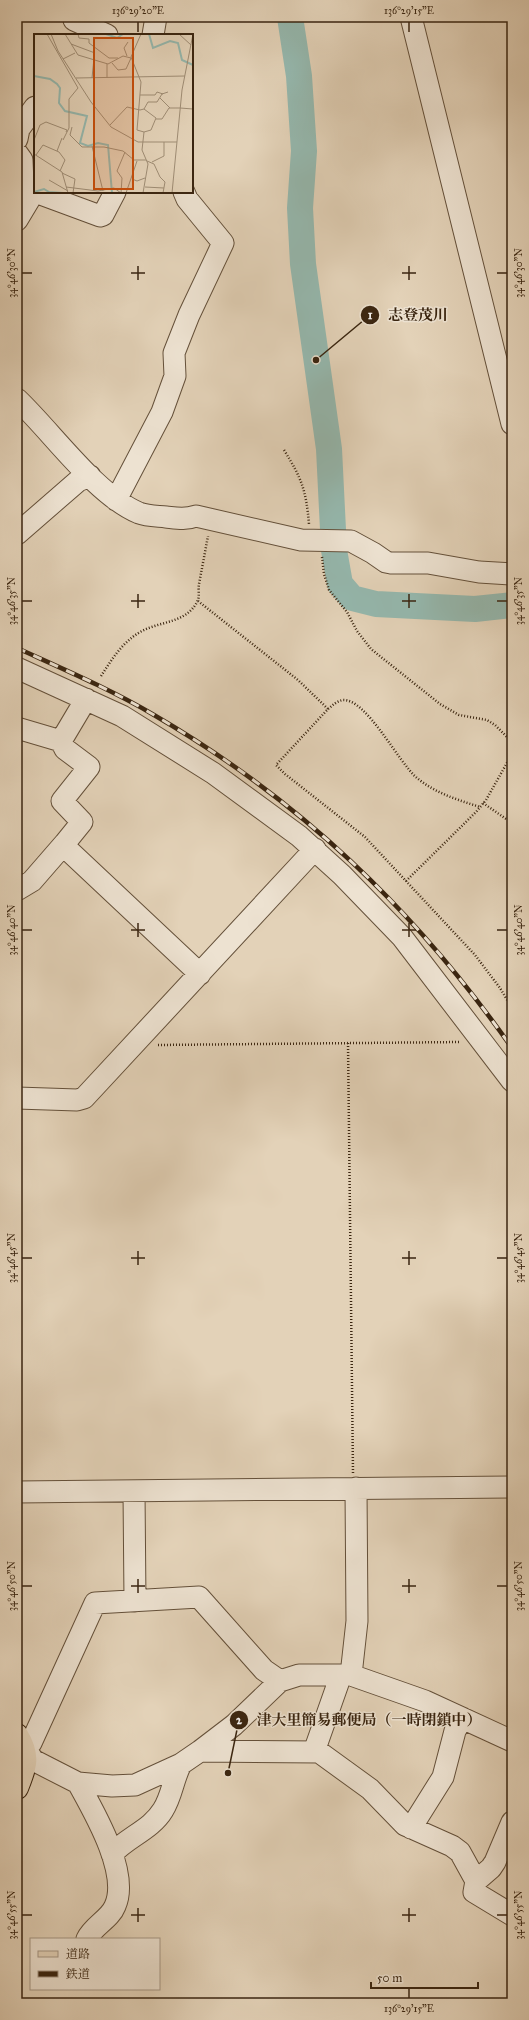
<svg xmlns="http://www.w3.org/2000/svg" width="529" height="2020" viewBox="0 0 529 2020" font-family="'IM FELL Great Primer','Noto Serif JP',serif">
	<rect width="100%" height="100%" fill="#e3d2b8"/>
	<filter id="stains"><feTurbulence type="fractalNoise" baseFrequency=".005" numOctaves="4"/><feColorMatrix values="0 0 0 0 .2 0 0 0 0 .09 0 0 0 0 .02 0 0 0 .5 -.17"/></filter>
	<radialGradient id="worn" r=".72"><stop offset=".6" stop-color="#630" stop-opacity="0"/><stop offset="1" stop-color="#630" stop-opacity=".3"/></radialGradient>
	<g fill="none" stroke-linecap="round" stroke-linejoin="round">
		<!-- river -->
		<path stroke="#95b8ae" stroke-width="26" d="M290,17L299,76L304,151L300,208L303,264L329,449L334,550L340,584L352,598L376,604L475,609L512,605"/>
		<defs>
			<path id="minor" d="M411,17L512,424
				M74,20L107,35
				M153,35L156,17
				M17,139L19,129L35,107
				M17,153L22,160L23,184L32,195L17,220
				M35,192L100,216L103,215L115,192
				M17,399C52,432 96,495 139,513C147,516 157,516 166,517C176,518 186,520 196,516L301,540L351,541L373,553L386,562L391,563H428L479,572L512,574
				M116,500L162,412L175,376L174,353L189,315L223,243L187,199L184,192
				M17,534L78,481L90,476
				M17,668L122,716L213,773L299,836L342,875L402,937L512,1081
				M17,728L61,741L65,749L89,767L62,801L82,822L65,843
				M61,741L86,699
				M17,890L32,881L65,843L67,849L200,974
				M17,1098L77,1100L84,1098L315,849
				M134,1491L135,1601
				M17,1492L512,1487
				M351,1675L357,1621L356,1488
				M280,1681L264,1670L199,1597L95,1603L31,1743L25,1748L33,1760L78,1783L112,1786L135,1785L181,1764L200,1751L234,1725L280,1681L299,1675H351L425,1701L512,1741
				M200,1751L319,1752L370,1789L405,1825L452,1846L460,1852L476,1881L474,1892L512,1915
				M316,1752V1746L341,1675
				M78,1783C94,1812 130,1873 115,1906C110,1919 93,1926 87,1939
				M411,1828L443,1777L455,1731L462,1718
				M112,1854C127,1837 151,1830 163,1810C172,1796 173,1779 181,1764
				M476,1881L491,1868L495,1862L512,1822"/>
			<path id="major" d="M17,1735C30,1756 26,1766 17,1788"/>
		</defs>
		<!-- minor casing -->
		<use href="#minor" stroke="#64503a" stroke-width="23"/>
		<!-- major casing -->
		<use href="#major" stroke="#3a2510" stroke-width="24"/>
		<!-- path -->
		<path stroke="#3a2510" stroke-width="2.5" stroke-dasharray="1 2" stroke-linecap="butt" d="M284,450C302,479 306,490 309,524
			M322,557L324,574L329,590L347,612L357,631L371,649L440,704L459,715L487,720L495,725L512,742
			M198,601L298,680L328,709L276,765L285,774L365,837L475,955L500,988L512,1008
			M101,676C112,659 123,641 142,631C161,621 186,623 197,602C200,597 198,590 199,584C202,568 205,552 208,536
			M328,709C333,705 337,701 343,700C367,699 398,762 417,778C435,793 458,800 480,807
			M483,803L512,823
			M406,881L476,812L486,800L512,754
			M348,1043L353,1473
			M158,1045L461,1042"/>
		<!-- minor -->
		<use href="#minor" stroke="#ede2d1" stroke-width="21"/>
		<!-- major -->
		<use href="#major" stroke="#e3d2b8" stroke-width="22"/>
		<defs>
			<path id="rail" d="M17,648C63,669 110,689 154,715C300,800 415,910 512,1048"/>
		</defs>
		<!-- rail casing -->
		<use href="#rail" stroke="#3a2510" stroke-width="4.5"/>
		<!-- rail -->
		<use href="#rail" stroke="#ede2d1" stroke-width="3" stroke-dasharray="9" stroke-linecap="butt"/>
	</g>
	<!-- ticks -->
	<path fill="none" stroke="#3a2510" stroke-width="1.5" d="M138,22V32M409,22V32M138,266V280M409,266V280M22,273H32M131,273H145M402,273H416M497,273H507M138,594V608M409,594V608M22,601H32M131,601H145M402,601H416M497,601H507M138,923V937M409,923V937M22,930H32M131,930H145M402,930H416M497,930H507M138,1251V1265M409,1251V1265M22,1258H32M131,1258H145M402,1258H416M497,1258H507M138,1579V1593M409,1579V1593M22,1586H32M131,1586H145M402,1586H416M497,1586H507M138,1908V1922M409,1908V1922M22,1915H32M131,1915H145M402,1915H416M497,1915H507M409,1988V1998"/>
	<!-- overview -->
	<g transform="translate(34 34)">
		<rect width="159" height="159" fill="#e3d2b8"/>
		<path fill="none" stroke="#95b8ae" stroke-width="2" d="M72,0L83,4L89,0M115,0L119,14L136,7L144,9L148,26L159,31M0,42L16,45L23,50L26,54L25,69L31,77L53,82L46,109L54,112L64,109L74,111L78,159M0,158L10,155L15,158L29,159"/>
		<path fill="none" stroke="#9f8d75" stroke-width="1" d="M13,0L44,54L35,65V94L29,106M17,0L24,17L57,68L77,93L104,108H143M31,0L44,21L74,30L89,22L97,24L92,35L84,36L78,29M44,0L45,4L55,5V9L75,24H84M107,0L97,23L107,48L103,96L110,98L108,116L114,130L109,159M145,0L157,11M37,10L61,19M93,22L90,14L94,8M29,25L41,19M42,44L151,42M58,44L60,24M73,44V30M106,61H121L123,58L129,60M126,64L136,74M146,74L159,75M110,75L114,68H123L128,60L134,58M106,76L110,75L122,84L117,96L110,98M122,85H128L135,74H146M76,91L93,73L106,76M38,93L36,101L48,113H70L89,117L100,126H112M0,106L6,91L12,88L33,96L32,98M58,112L69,157M23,117L28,104M0,120L28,138L34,159M2,121L9,111L25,118L31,126L26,137M113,127L120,130L126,143L131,148L129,159M118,128L130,122V108M28,139L41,145L39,159M98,145L103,147L111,144M15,146L34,157M32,153L64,157L80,154L87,159M111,153L130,154M87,159L88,144L83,137L91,118M92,159L103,127M138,159L148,56L159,0"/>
		<path fill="#c54f0d" fill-opacity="0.15" stroke="#c54f0d" stroke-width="2" d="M60,4H99V155H60Z"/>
		<rect width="159" height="159" fill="none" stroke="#3a2510" stroke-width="2"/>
	</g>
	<!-- callouts -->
	<path fill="none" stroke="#3a2510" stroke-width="1.5" d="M316 360L370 315M228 1773L239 1720"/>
	<g fill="#3a2510" stroke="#ede2d1" stroke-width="1.5">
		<circle cx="316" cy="360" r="4"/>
		<circle cx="228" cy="1773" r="4"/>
		<circle cx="370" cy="315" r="10"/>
		<circle cx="239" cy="1720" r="10"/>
	</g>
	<g font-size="12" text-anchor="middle" font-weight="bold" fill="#fff">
		<text x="370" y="319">1</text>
		<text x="239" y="1724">2</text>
	</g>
	<g font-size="15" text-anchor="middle" font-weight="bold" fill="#3a2510" stroke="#ede2d1" stroke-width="3" stroke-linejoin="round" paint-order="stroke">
		<text x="418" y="320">志登茂川</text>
		<text x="369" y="1725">津大里簡易郵便局（一時閉鎖中）</text>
	</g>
	<!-- margin -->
	<rect width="529" height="2020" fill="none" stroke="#e3d2b8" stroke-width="44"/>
	<!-- legend -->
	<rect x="30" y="1938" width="130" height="52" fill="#ede2d1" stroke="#a59684"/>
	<rect x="38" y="1951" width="20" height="6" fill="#e3d2b8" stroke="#a59684"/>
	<text x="66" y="1958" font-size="12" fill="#3a2510">道路</text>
	<rect x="38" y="1971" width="20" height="6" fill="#3a2510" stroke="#a59684"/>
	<text x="66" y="1978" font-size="12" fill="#3a2510">鉄道</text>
	<!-- scale -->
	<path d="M371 1982v6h107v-6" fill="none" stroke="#3a2510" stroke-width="2"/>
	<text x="377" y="1982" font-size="12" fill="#3a2510" stroke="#ede2d1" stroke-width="3" paint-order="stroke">50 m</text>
	<rect x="22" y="22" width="485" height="1976" fill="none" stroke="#3a2510" stroke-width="1.5"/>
	<g font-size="10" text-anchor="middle" fill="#3a2510">
		<text x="138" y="14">136°29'20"E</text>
		<text x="409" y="14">136°29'15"E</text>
		<text transform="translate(11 273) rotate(-90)" y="4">34°46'30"N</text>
		<text transform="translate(518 273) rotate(-90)" y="4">34°46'30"N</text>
		<text transform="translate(11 601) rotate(-90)" y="4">34°46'35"N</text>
		<text transform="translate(518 601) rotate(-90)" y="4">34°46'35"N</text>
		<text transform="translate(11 930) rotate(-90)" y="4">34°46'40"N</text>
		<text transform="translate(518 930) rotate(-90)" y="4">34°46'40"N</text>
		<text transform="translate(11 1258) rotate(-90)" y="4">34°46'45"N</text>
		<text transform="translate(518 1258) rotate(-90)" y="4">34°46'45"N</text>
		<text transform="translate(11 1586) rotate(-90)" y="4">34°46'50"N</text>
		<text transform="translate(518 1586) rotate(-90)" y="4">34°46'50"N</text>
		<text transform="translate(11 1915) rotate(-90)" y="4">34°46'55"N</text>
		<text transform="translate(518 1915) rotate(-90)" y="4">34°46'55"N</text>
		<text x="409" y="2012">136°29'15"E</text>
	</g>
	<rect width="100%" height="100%" filter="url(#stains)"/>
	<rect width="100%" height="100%" fill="url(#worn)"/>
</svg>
